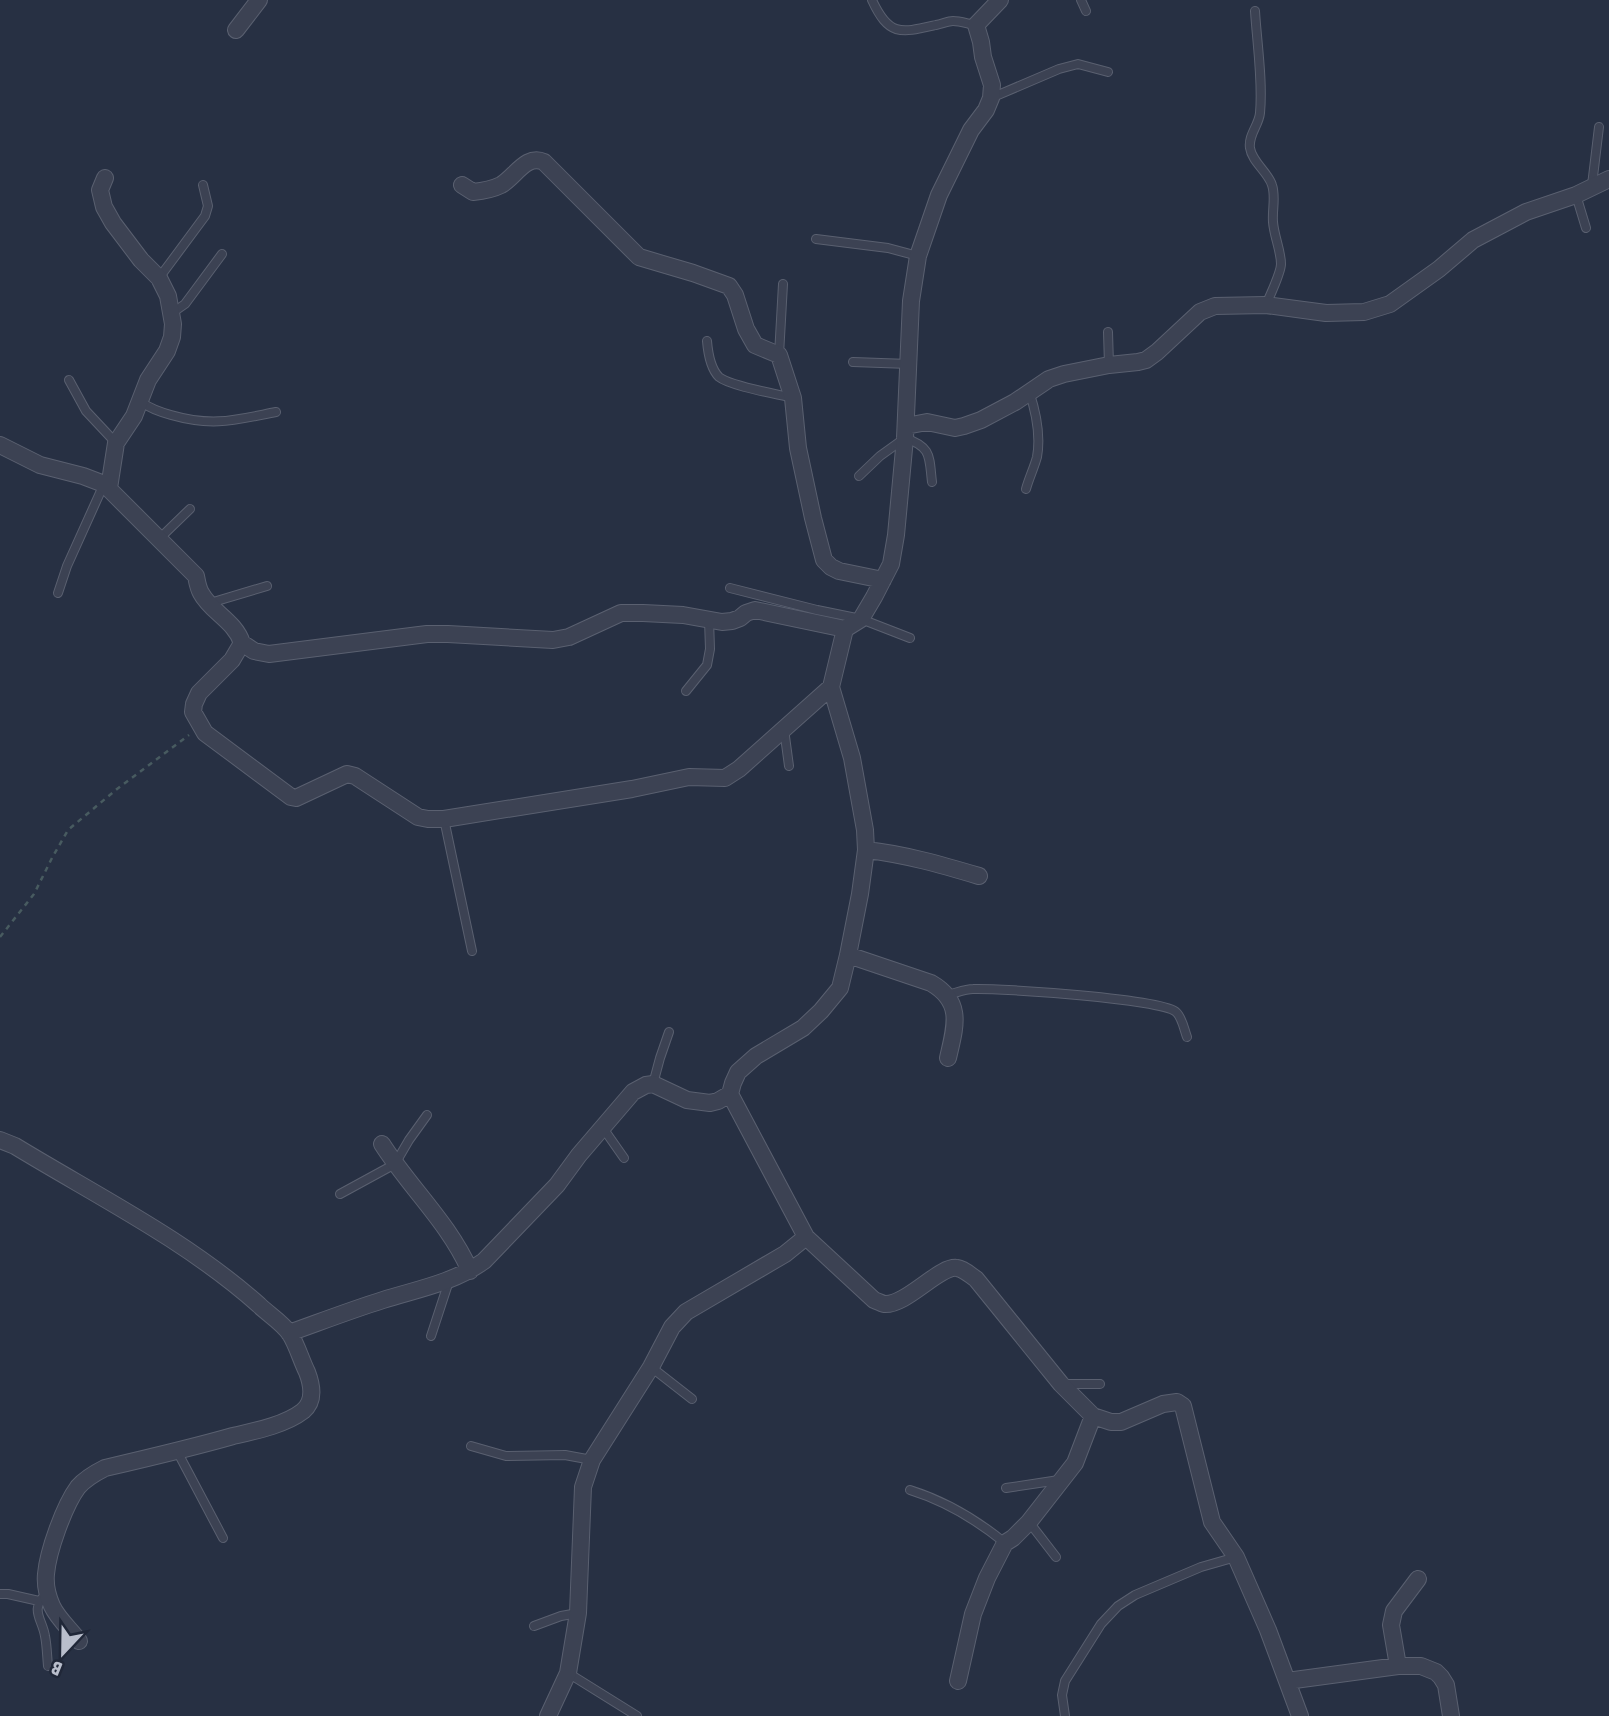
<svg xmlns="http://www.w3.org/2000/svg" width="1609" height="1716" viewBox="0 0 1609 1716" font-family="'Asap Condensed',sans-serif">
	<rect width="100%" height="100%" fill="#273043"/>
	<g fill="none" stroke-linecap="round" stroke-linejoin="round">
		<defs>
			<path id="service" d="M872,0C889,37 901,33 936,25C942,24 948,21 953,21C960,21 969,24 976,25
				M1081,0L1086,11
				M1255,11C1257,43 1263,81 1260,113C1259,125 1248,135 1250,148C1252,162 1268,172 1272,185C1276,197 1272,209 1273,222C1274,236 1281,251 1281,264C1281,273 1270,295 1266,305
				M991,98L1059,69L1078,64L1108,72
				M1592,185L1599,127
				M1576,195L1586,228
				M816,239L888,248L918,256
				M159,278L205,216L208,206L203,185
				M172,313L185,304L222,254
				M1108,332L1109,365
				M707,341C708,353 710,368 719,377C730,386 777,394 793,398
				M779,355L783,284
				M853,362L909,364
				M69,380L86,411L116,443
				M141,402C151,409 160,412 171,415C213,427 235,420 276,412
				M859,476L880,456L905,438C932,447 929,457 932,482
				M1026,489C1029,478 1034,468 1037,457C1041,435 1036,412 1029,391
				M159,539L190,509
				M730,588L817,610L861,619L910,638
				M58,593L67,566L104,484
				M210,603L267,586
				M686,691L707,665L710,649L709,620
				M784,729L789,766
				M444,819L472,951
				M947,995C956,993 965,989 973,989C1000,988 1163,999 1176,1012C1182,1017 1184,1029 1187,1037
				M653,1084L660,1058L669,1032
				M603,1128L624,1158
				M340,1194L395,1164L409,1140L427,1115
				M431,1336L449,1281
				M651,1367L692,1399
				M1064,1384H1100
				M471,1446L506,1456L565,1455L592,1460
				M177,1451L223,1538
				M1006,1488L1059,1480
				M910,1490C945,1501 977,1520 1005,1543
				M1029,1522L1056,1557
				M47,1593C29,1610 42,1618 45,1636C47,1646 47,1656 48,1666
				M0,1594H8L39,1601
				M534,1626L561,1616L578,1613
				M568,1673L637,1716
				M1065,1716L1062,1695L1065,1681L1101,1624L1118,1606L1135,1595L1201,1567L1236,1557"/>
			<path id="minor" d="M1000,0L976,25L981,42L983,57L992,85L991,98L986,110L971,130L939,195L918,256L911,301L905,438L896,535L891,564L874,597L861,619L845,629L831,687L852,758L865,830L866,850L860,894L848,955L840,988L821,1011L803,1028L756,1056L738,1072L733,1083L730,1094L806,1237L874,1300C877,1301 881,1303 884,1304C906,1306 940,1265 957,1268C964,1269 970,1275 976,1279L1061,1384L1093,1416L1111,1422H1121L1163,1404L1177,1402L1183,1406L1212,1522L1236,1557L1268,1630L1300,1716
				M236,30L259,0
				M105,178L100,190L104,207L113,223L141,260L159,278L168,296L173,324L172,337L167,351L148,380L134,416L116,443L109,488
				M462,185L473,192C483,191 493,189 501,185C516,176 526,154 544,162L639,257L693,273L729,286L735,295L746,329L755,345L779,355L793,398L798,448L813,518L824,560L831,567L839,571L883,580
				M906,426L927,422L955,428L964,426L981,420L1015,402L1049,379L1064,374L1109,365L1138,362L1146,360L1157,352L1200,312L1215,306L1266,305L1326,313L1364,312L1390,304L1439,269L1473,240L1526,212L1576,195L1609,179
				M0,445L40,465L83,476L104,484L196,576C197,581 198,588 201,593C211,612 235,621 242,643L232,660L199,693L194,704L193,712L205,733L291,797L296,798L347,774L355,776L418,817L428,819H444L632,789L689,777L725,778L739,769L831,687
				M242,643L254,651L269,654L427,634H448L553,640L569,637L621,613H643L683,615L722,622L732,621L740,618L746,613L755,610L845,629
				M866,850C904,854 942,865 979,876
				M848,955L931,983C964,1002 955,1027 948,1058
				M0,1140L15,1146C97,1196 186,1240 259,1305C268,1314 283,1323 290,1334C297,1345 301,1360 307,1372C312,1385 315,1401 303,1411C285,1425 255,1431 233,1436C191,1448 148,1458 105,1468C95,1473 85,1479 78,1487C64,1506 48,1551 46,1574C45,1584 48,1597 52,1606C58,1619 71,1630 79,1641
				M382,1144C410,1188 449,1223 470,1271
				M289,1333C320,1322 351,1310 383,1300C418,1289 453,1283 484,1261L557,1185L579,1155L633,1092L646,1085L653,1084L687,1100L710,1103L718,1101L730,1094
				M1398,1666L1391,1625L1394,1611L1418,1579
				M958,1681L973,1614L987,1578L1005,1543L1013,1538L1029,1522L1075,1463L1093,1416
				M1287,1681L1398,1666H1421L1436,1672L1441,1677L1446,1685L1451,1716
				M548,1716L568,1673L578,1613L583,1487L592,1460L651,1367L672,1327L686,1312L785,1254L806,1237"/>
		</defs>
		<!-- service casing -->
		<use href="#service" stroke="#5a6070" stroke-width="10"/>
		<!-- minor casing -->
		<use href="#minor" stroke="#5a6070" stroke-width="18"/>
		<!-- path -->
		<path stroke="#485b60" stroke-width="2.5" stroke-dasharray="5 5" stroke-linecap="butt" d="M0,937L34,894L52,858L68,830L117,789L189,735"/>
		<!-- service -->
		<use href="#service" stroke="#3c4253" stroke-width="8"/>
		<!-- minor -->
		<use href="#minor" stroke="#3c4253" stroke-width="16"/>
	</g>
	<!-- north arrow -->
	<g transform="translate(63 1653) rotate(202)" stroke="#202738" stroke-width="5" paint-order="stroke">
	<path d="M0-5L12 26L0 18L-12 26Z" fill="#b9becc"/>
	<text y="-10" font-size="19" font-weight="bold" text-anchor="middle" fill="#b9becc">B</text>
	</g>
</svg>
